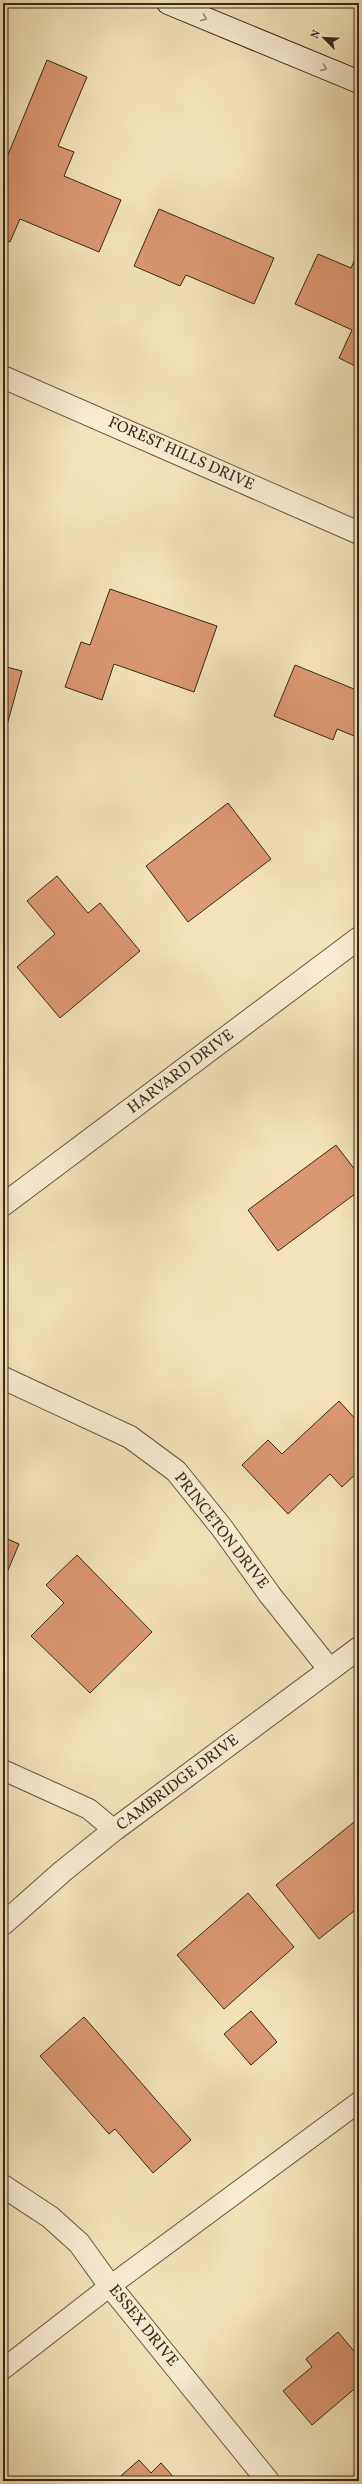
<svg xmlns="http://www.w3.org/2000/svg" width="362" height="2484" viewBox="0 0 362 2484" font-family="Vollkorn,serif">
	<rect width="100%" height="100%" fill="#f4e3ba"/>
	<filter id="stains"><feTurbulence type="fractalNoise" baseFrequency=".005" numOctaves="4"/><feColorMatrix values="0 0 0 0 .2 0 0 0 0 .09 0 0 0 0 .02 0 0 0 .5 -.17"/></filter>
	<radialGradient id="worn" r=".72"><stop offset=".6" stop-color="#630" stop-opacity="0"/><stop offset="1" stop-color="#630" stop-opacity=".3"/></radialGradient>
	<!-- building -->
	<path fill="#db9773" stroke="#392919" d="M47,60L87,77L58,146L74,152L64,176L121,200L99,252L20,219L10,242L3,239V167Z
		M159,209L274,258L254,304L186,275L180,286L134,266Z
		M318,254L351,268L355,259L359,261V368L339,358L352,330L295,304Z
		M110,589L217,626L194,692L114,664L102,700L65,687L81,642L90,645Z
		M295,665L359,691V738L337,729L333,740L274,716Z
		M3,666L22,671L7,725L3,724Z
		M228,803L271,859L188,922L146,866Z
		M57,876L88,913L100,903L140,951L60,1018L17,967L55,934L27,901Z
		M336,1145L359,1175V1191L278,1251L248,1210Z
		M339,1401L359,1423V1471L342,1487L330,1474L288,1514L242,1465L268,1440L282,1454Z
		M3,1537L19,1544L3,1582Z
		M77,1555L152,1632L90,1693L31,1636L64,1603L46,1585Z
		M354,1822L359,1828V1907L319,1939L276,1885Z
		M248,1893L294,1947L224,2009L177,1955Z
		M251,2011L277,2042L251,2065L224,2034Z
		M84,2017L191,2140L153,2173L115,2129L109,2134L40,2056Z
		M338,2332L359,2357V2385L312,2425L283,2391L312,2367L306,2359Z
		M139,2460L151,2473L161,2463L177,2481H115Z"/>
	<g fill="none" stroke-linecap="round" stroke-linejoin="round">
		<defs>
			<path id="service" d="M3,1770L89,1809L114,1830
				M3,2369L110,2286L359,2102"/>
			<path id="minor" d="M3,377L359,533
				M3,1205L359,938
				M3,1378L130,1437L176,1471L222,1528L270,1595L330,1670
				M3,1924L63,1871L114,1830L359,1648
				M3,2186L50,2217L79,2243L110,2286L268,2481"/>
			<path id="secondary" d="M168,3L359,82"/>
		</defs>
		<!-- service casing -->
		<use href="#service" stroke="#685841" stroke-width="22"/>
		<!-- minor casing -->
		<use href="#minor" stroke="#685841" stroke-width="24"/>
		<!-- secondary casing -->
		<use href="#secondary" stroke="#392919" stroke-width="24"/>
		<!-- service -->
		<use href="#service" stroke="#f8edd2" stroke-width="20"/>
		<!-- minor -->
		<use href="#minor" stroke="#f8edd2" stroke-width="22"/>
		<!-- secondary -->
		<use href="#secondary" stroke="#f8edd2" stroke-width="22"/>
	</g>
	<!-- one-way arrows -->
	<defs><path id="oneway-chevron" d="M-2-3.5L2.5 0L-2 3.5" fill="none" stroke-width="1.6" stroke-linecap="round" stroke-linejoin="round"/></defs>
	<g stroke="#988b76">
		<use href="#oneway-chevron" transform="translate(204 18) rotate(22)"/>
		<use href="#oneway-chevron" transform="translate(324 68) rotate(22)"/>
	</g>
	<g text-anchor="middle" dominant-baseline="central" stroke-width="3" stroke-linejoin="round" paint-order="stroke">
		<!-- street labels -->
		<g font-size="16" fill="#392919" stroke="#f8edd2">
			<text transform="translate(181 454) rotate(24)">FOREST HILLS DRIVE</text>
			<text transform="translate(181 1072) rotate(-37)">HARVARD DRIVE</text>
			<text transform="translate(221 1531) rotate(52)">PRINCETON DRIVE</text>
			<text transform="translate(178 1783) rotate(-37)">CAMBRIDGE DRIVE</text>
			<text transform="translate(143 2326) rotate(51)">ESSEX DRIVE</text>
		</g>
	</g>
	<!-- margin -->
	<rect width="362" height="2484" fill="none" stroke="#f4e3ba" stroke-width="16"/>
	<rect x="4" y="4" width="354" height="2476" fill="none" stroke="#392919" stroke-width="2"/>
	<rect x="8" y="8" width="346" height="2468" fill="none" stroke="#392919"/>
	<!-- north arrow -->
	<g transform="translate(324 38) rotate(294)" stroke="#f8edd2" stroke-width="3" paint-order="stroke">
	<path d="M0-3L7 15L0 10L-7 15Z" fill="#392919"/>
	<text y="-6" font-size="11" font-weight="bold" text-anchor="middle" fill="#392919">N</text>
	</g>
	<rect width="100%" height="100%" filter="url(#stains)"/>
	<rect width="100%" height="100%" fill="url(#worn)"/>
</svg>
